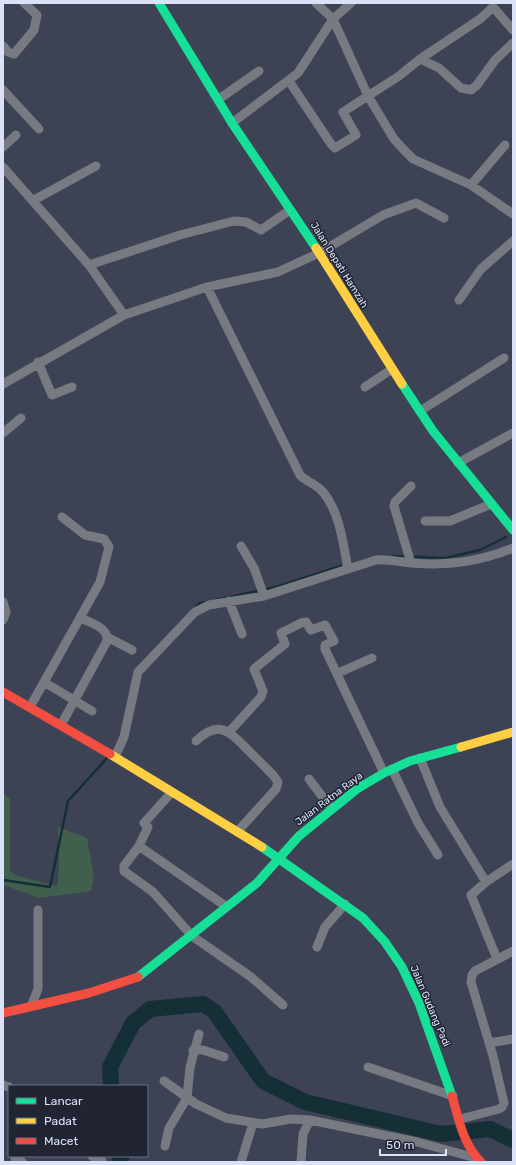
<svg xmlns="http://www.w3.org/2000/svg" width="516" height="1165" viewBox="0 0 516 1165" font-family="Rubik,sans-serif">
	<rect width="100%" height="100%" fill="#3d4254"/>
	<!-- green -->
	<path fill="#415f4d" d="M3,793L10,799V872L18,876L57,886L59,867L58,827L87,838L94,877L91,891L39,898L3,885Z"/>
	<g fill="none" stroke-linecap="round" stroke-linejoin="round">
		<!-- stream -->
		<path stroke="#142f36" stroke-width="2.5" d="M393,556L445,558L480,550L506,537
			M216,600L276,587L341,566
			M196,607L200,603L207,602
			M3,880L50,887L68,801L108,757"/>
		<!-- river -->
		<path stroke="#142f36" stroke-width="16" d="M111,1086L110,1067L133,1023L150,1009L203,1004L214,1011L263,1081L305,1102L441,1134L490,1129L513,1140
			M119,1162L122,1156"/>
		<!-- street -->
		<path stroke="#787a82" stroke-width="9" d="M316,3L333,19L368,96L394,139L404,150L413,159L471,185L513,214
			M3,46L8,52L14,54L34,30L37,15L24,3
			M420,59L439,68L461,88L471,90L477,85L495,60L513,43
			M289,81L331,144L335,148L356,135L343,112L399,76L420,59L480,19L493,7L513,30
			M3,90L39,129
			M219,99L259,71
			M232,123L298,73L333,19L351,3
			M3,147L16,135
			M3,167L89,265L124,315
			M471,185L505,145
			M34,200L96,166
			M89,265L180,235L234,221L246,222L261,230L290,210
			M207,287L300,475C307,482 316,484 323,492C340,513 343,543 348,569
			M459,300L481,269L513,241
			M38,362L52,395L72,387
			M3,384L124,315L207,287L278,272L319,253L383,215L416,203L444,218
			M365,387L392,369
			M420,411L504,358
			M3,433L21,418
			M458,463L513,433
			M411,486L395,502L394,506L411,563
			M425,521H450L491,504
			M241,546L254,568L264,596
			M229,601L242,634
			M3,602L6,612L3,620
			M107,637L132,650
			M338,673L372,658
			M44,682L92,711
			M30,707L100,582L109,547L104,539L85,535L62,517
			M61,725L107,641C109,628 90,622 80,618
			M229,732L261,697L263,691L254,669L285,644L281,633L301,623L306,622L311,630L325,625L334,641L325,645V649L384,773
			M196,741C218,720 228,730 246,748C255,757 264,766 273,775L278,782L276,789L237,832
			M115,757L124,737L138,672L195,612L209,605L264,596L376,560C389,559 400,562 413,563C447,566 482,561 513,548
			M420,758L440,807L486,882
			M392,769L418,823L438,855
			M309,779L331,808
			M171,793L144,823L148,827L139,846L124,866V871L153,892L192,936L251,977L283,1005
			M139,846L227,907
			M317,947L325,927L345,904
			M497,959L471,895L486,882L513,864
			M32,1004L38,989V910
			M489,1043L513,1039
			M193,1050H203L224,1057
			M368,1067L453,1096
			M164,1081L196,1104L226,1118L262,1124L291,1119L310,1120L417,1142L476,1158
			M3,1085L9,1087
			M460,1119L499,1109L502,1107L504,1103L493,1056L471,982L472,975L475,971L513,951
			M165,1146L169,1128L187,1098L190,1067L199,1034
			M92,1156L102,1161
			M15,1158L22,1162
			M241,1162L253,1123
			M301,1162L303,1134L310,1120"/>
		<!-- fast -->
		<path stroke="#16e098" stroke-width="9" d="M159,3L232,123L316,248
			M402,384L433,431L513,530
			M262,847L363,918L385,942L402,967L419,1003L452,1096
			M138,977L257,883L299,836L357,789L384,773L410,761L461,747"/>
		<!-- slow -->
		<path stroke="#ffcf43" stroke-width="9" d="M316,248L402,384
			M461,747L513,732
			M110,754L262,847"/>
		<!-- jam -->
		<path stroke="#f24e42" stroke-width="9" d="M3,692L110,754
			M3,1013L89,993L138,977
			M452,1096C459,1120 463,1144 481,1162"/>
	</g>
	<g text-anchor="middle" dominant-baseline="central" stroke-width="3" stroke-linejoin="round" paint-order="stroke">
		<!-- street labels -->
		<g font-size="10" fill="#dbe1f6" stroke="#202433">
			<text transform="translate(339 265) rotate(58)">Jalan Depati Hamzah</text>
			<text transform="translate(329 799) rotate(-37)">Jalan Ratna Raya</text>
			<text transform="translate(430 1006) rotate(67)">Jalan Gudang Padi</text>
		</g>
	</g>
	<!-- border -->
	<rect width="516" height="1165" fill="none" stroke="#dbe1f6" stroke-width="8"/>
	<!-- legend -->
	<rect x="8" y="1085" width="140" height="72" fill="#202433" stroke="#6b7081"/>
	<rect x="16" y="1098" width="20" height="6" fill="#16e098" stroke="#6b7081"/>
	<text x="44" y="1105" font-size="12" fill="#dbe1f6">Lancar</text>
	<rect x="16" y="1118" width="20" height="6" fill="#ffcf43" stroke="#6b7081"/>
	<text x="44" y="1125" font-size="12" fill="#dbe1f6">Padat</text>
	<rect x="16" y="1138" width="20" height="6" fill="#f24e42" stroke="#6b7081"/>
	<text x="44" y="1145" font-size="12" fill="#dbe1f6">Macet</text>
	<!-- scale -->
	<path d="M380 1149v6h66v-6" fill="none" stroke="#dbe1f6" stroke-width="2"/>
	<text x="386" y="1149" font-size="12" fill="#dbe1f6" stroke="#202433" stroke-width="3" paint-order="stroke">50 m</text>
</svg>
